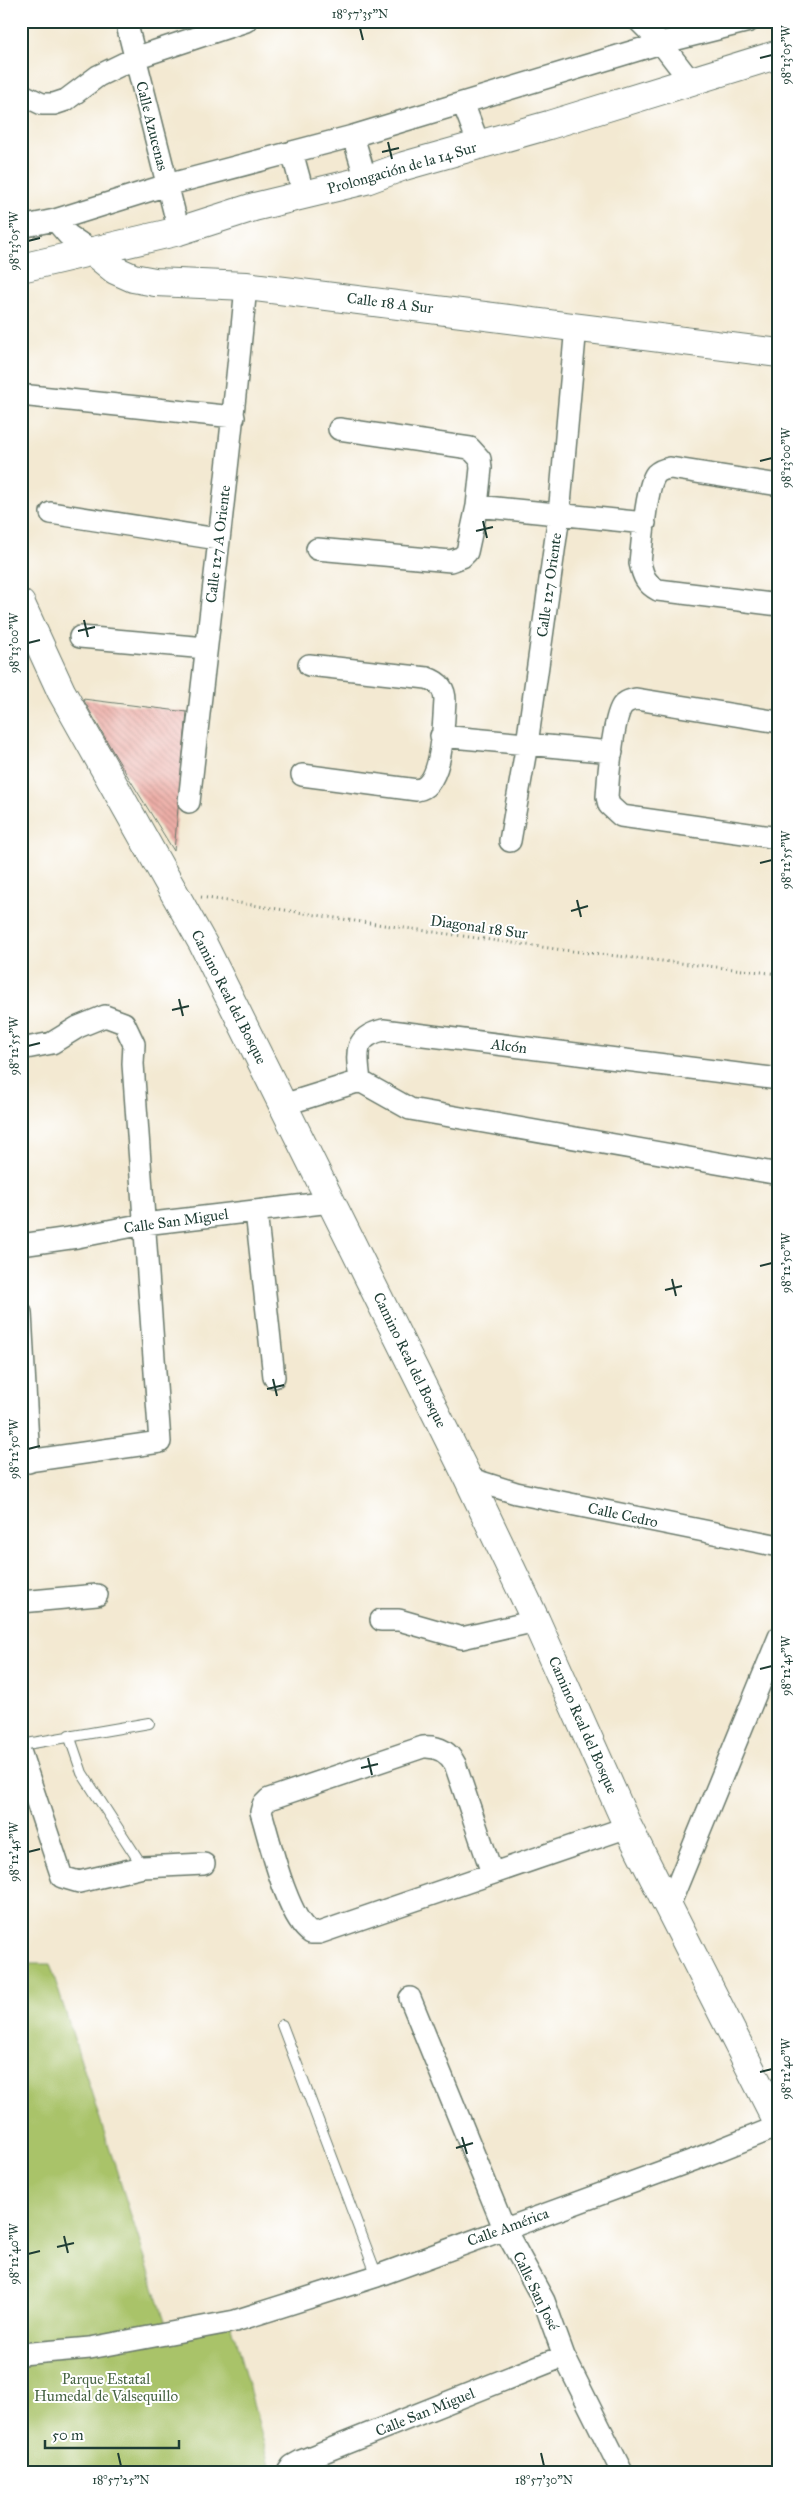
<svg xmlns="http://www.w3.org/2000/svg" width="800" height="2493" viewBox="0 0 800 2493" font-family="'IM FELL Great Primer',serif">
	<defs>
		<pattern id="building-back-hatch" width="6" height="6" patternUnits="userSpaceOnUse" patternTransform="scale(1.25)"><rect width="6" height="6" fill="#edaea7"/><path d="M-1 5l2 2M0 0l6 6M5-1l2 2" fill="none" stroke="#bf8f89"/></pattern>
	</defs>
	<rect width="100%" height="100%" fill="#fff"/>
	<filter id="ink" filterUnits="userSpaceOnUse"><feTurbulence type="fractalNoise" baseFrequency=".02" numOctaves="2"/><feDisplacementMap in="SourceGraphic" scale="10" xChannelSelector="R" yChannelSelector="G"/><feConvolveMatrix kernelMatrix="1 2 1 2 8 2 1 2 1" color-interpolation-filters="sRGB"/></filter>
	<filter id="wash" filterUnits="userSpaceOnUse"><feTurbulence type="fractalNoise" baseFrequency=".0096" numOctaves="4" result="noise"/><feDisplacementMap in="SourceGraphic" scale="20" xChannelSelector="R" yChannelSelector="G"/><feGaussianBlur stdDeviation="1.12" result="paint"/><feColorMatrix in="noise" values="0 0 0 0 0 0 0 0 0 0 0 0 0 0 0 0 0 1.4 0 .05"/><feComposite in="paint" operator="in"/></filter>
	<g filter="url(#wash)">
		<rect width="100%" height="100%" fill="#f3e9d2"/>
		<!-- park -->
		<path fill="#a9c369" stroke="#64804e" d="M21,1964H50L168,2330L230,2319L272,2472H21Z"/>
		<g id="blocks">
			<!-- building -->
			<path fill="url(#building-back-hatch)" d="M83,699L187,712L174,851L116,757Z"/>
		</g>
	</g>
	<g filter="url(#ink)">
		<use href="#blocks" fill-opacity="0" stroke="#69796b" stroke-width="1"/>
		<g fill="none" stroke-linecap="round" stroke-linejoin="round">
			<defs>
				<path id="lane" d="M69,1735L82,1773L143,1867
					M21,1745L149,1723
					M282,2025L377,2276"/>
				<path id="street" d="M126,21L179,231
					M639,21L661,43L691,82
					M21,94L42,104H54L66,100L98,76L135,58L246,21
					M463,103L479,145
					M353,136L366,180
					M292,152L304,196
					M55,220L167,185L353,136L661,43L749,21
					M21,227L55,220L68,235L93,252
					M30,396L234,417
					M779,485L670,468C664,469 660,470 656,474C646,486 642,545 640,563C643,576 646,584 658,590L779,605
					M477,506L645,523
					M51,513L218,539
					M317,549L451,561L462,557L467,552L477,506L481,468L480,459L470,448L339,429
					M80,637L206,648
					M779,722L636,699C631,700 626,701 622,706C613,719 608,779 607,797L609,805L621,816L779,838
					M441,736L612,752
					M302,775L417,790C444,786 443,724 445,701C445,689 439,682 427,678L309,665
					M189,802C208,630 230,458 246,286
					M510,841L527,744L559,515L576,326
					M21,1049L52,1043L78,1027L105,1016L124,1023L134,1044L133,1064L160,1442L21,1462
					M360,1081L410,1109L779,1174
					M283,1105L360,1081C357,1054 352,1038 383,1030L779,1079
					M256,1211L274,1377
					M21,1245L77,1237L144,1224L331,1202
					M21,1313L29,1462
					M468,1478L516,1493L779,1546
					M21,1602L97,1595
					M381,1620H399L462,1638L536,1621
					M21,1754L62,1877L79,1882L143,1867L204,1864
					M492,1873L455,1764C448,1751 437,1746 423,1747L269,1799L263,1805L261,1812C270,1841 287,1918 311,1933H319L628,1827
					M668,1908L779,1637
					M410,1998L504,2228L544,2301L564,2356L622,2472
					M21,2354L90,2348L235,2321L377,2276L699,2158L779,2126
					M288,2472L292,2466L301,2461L564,2356"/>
				<path id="secondary" d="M93,252L115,270L133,278L155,282L246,286L779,353
					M21,268L179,231L254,207L366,180L404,166L549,125L779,54
					M21,604L61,691L203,944L468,1478L536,1621L628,1827L779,2125"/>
			</defs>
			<!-- lane casing -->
			<use href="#lane" stroke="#69796b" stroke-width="12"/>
			<!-- street casing -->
			<use href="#street" stroke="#69796b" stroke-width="24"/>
			<!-- secondary casing -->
			<use href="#secondary" stroke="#69796b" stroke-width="30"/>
			<!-- path -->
			<path stroke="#69796b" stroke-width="3" stroke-dasharray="1 4" stroke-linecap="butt" d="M201,897L355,921L563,950L779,974"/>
			<!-- lane -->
			<use href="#lane" stroke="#fff" stroke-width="10"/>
			<!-- street -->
			<use href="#street" stroke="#fff" stroke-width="21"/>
			<!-- secondary -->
			<use href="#secondary" stroke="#fff" stroke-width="28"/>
		</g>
	</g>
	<!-- ticks -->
	<path fill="none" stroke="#1f3d34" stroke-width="2" d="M360,28L363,40M760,58L772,55M388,142L392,159M382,152L399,148M28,241L40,238M760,461L772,458M483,521L487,538M476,531L493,527M84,620L88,637M78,631L95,627M28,643L40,640M760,863L772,860M577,900L581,917M571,911L588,906M179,999L183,1016M172,1010L189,1006M28,1046L40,1043M760,1266L772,1263M672,1279L676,1296M665,1290L682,1286M273,1379L277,1396M267,1389L284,1385M28,1449L40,1446M760,1669L772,1666M368,1758L372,1775M361,1768L378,1764M28,1852L40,1849M760,2072L772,2069M462,2137L467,2154M456,2148L473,2143M64,2236L68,2253M57,2247L74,2243M28,2254L40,2251M118,2453L121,2466M541,2453L544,2466"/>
	<g text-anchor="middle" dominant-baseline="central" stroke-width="4" stroke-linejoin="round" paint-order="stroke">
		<!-- street labels -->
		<g font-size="15" fill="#1f3d34" stroke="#fff">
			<text transform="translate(152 126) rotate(76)">Calle Azucenas</text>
			<text transform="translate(402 168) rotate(-16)">Prolongación de la 14 Sur</text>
			<text transform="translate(390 303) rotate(7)">Calle 18 A Sur</text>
			<text transform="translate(218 544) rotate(-83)">Calle 127 A Oriente</text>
			<text transform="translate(549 585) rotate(-82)">Calle 127 Oriente</text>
			<text transform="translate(479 927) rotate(8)">Diagonal 18 Sur</text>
			<text transform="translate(229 997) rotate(63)">Camino Real del Bosque</text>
			<text transform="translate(509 1046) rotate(7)">Alcón</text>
			<text transform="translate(176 1221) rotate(-8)">Calle San Miguel</text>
			<text transform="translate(410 1360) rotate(64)">Camino Real del Bosque</text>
			<text transform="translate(623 1515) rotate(12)">Calle Cedro</text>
			<text transform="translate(583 1725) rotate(66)">Camino Real del Bosque</text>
			<text transform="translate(508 2227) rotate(-20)">Calle América</text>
			<text transform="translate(536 2291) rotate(64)">Calle San José</text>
			<text transform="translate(425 2412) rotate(-22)">Calle San Miguel</text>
		</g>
		<!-- park labels -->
		<g font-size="15" fill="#486544" stroke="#fff">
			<text x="106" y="2379">Parque Estatal<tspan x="106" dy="17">Humedal de Valsequillo</tspan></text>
		</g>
	</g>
	<!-- margin -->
	<rect width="800" height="2493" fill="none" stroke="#fff" stroke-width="55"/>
	<!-- scale -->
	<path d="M45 2440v8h134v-8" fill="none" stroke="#1f3d34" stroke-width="2.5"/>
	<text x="52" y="2440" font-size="15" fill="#1f3d34" stroke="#ffffff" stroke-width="4" paint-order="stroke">50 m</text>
	<rect x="28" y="28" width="744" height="2438" fill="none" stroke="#1f3d34" stroke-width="2"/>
	<g font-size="12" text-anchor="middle" fill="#1f3d34">
		<text x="360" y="18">18°57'35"N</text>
		<text transform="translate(786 55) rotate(-90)" y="4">98°13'05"W</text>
		<text transform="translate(14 241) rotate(-90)" y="4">98°13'05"W</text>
		<text transform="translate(786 458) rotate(-90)" y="4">98°13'00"W</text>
		<text transform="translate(14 643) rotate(-90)" y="4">98°13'00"W</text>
		<text transform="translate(786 860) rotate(-90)" y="4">98°12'55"W</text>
		<text transform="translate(14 1046) rotate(-90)" y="4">98°12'55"W</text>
		<text transform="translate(786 1263) rotate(-90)" y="4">98°12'50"W</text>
		<text transform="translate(14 1449) rotate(-90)" y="4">98°12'50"W</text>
		<text transform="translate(786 1666) rotate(-90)" y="4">98°12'45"W</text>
		<text transform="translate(14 1852) rotate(-90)" y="4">98°12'45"W</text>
		<text transform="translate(786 2069) rotate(-90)" y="4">98°12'40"W</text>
		<text transform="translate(14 2254) rotate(-90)" y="4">98°12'40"W</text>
		<text x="121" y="2484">18°57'25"N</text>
		<text x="544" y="2484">18°57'30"N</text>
	</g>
</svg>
